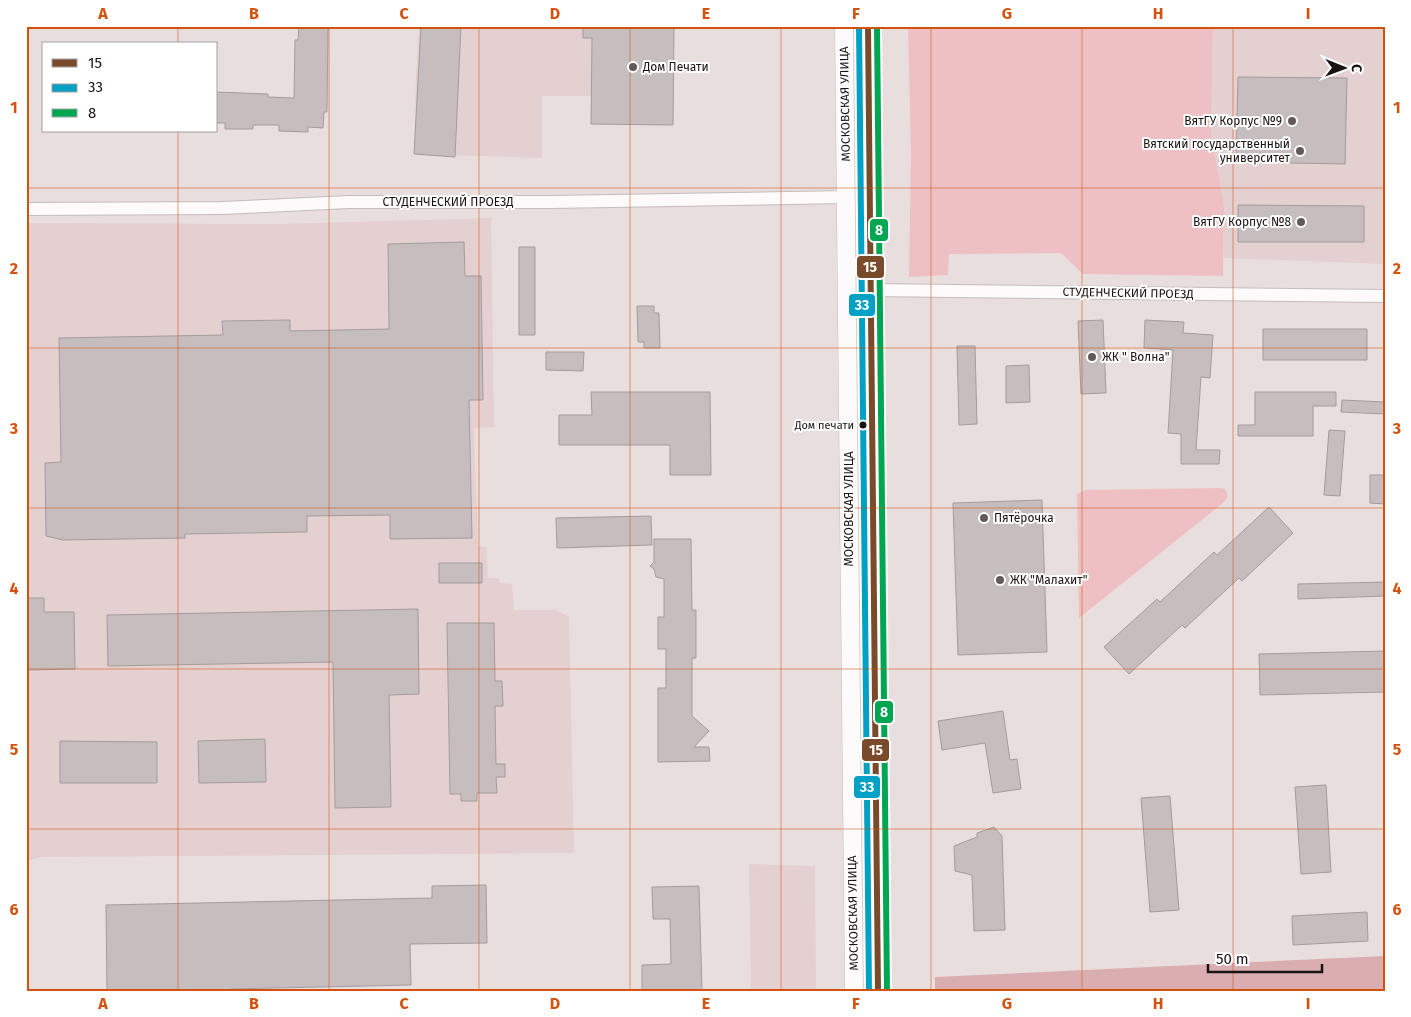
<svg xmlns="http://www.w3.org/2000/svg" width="1411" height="1017" viewBox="0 0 1411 1017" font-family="'Fira Sans',sans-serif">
	<rect width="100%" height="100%" fill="#e9dede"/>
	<!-- built -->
	<path fill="#e4d0d0" d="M419,26H674L673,125L591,124V96H542V158L414,154L416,74Z
		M1213,26H1385V264L1224,258V206L1211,133Z
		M491,218L494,427L474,428L478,546L486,547L488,578H499L500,583L512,584L514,610H556L569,617L574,853L41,857L26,861V223L279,224Z
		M749,864L815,866L816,991H751Z"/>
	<!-- green -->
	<path fill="#eec0c3" d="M908,26H1213L1211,133L1224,206L1223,276L1083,274L1061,253L949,254L948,275L909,277L911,154Z
		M1219,488L1225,489C1229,495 1228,498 1223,503L1079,618L1077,494L1086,490Z"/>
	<!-- forest -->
	<path fill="#daaeb0" d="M1385,956V991H935V977Z"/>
	<!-- building -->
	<path fill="#c6bebe" stroke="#a49c9c" d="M299,26H328L327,112H324L323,128L308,127V132L279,131V125H253V129H225V123H216V92L268,94V97L294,98L295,40H298Z
		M421,26H461L455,157L414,154Z
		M583,26H674L673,125L591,124L592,38H583Z
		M1238,77L1347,78L1345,164L1236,162Z
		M1238,205L1364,206V242H1238Z
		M464,242L465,276H481L483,400H469L472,538L390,539V515L307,516V532L185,534V538L63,540L46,536L45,463L61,462L59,338L223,335L222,321L290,320V331L389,329L388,244Z
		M519,247H535V335H519Z
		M637,306H654V313H659L660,348H644V342H638Z
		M1103,320L1106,393L1081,394L1078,321Z
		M1145,320L1184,322L1183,333L1213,335L1210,378L1201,377L1196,450H1220L1219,464H1181V434L1168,433L1173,350L1144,348Z
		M1263,329H1367V360H1263Z
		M957,346H975L977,424L959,425Z
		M546,352H584L583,371L546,370Z
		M1029,365L1030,402L1006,403V366Z
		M591,392H710L711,475H670V445H559V415H592Z
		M1255,392H1336V406H1313V436H1238V425H1255Z
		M1342,400L1385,402V414L1341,412Z
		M1329,430L1345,431L1340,496L1324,495Z
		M1370,475H1385V504L1370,503Z
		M1042,500L1047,652L958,655L953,503Z
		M1269,507L1293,533L1242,581L1239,578L1185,628L1182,625L1129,674L1104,647L1157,599L1160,602L1214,552L1217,555Z
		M651,516L652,545L557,548L556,518Z
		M654,539H691L692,610H696V658H692V716L709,731L694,747H709L710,761L658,762V688H666V649H658V617H664V579L656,577L654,569L650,566L654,562Z
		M439,563H482V583H439Z
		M1385,582V596L1298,599V584Z
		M26,598H44V612H74L75,669L26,670Z
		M418,609L419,694L389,695L391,807L335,808L333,662L108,666L107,615Z
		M447,623H494L495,681H502L503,706H495L496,764H505V777H496L497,793H477V801H461V794H450Z
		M1385,651V692L1260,695L1259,654Z
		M1003,711L1010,760L1017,759L1021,789L993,793L985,743L942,750L938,721Z
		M265,739L266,782L199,783L198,741Z
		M60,741L157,742V783H60Z
		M1326,785L1331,872L1301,874L1295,787Z
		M1170,796L1179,910L1150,912L1141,798Z
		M994,827L1002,836L1005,930L974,931L972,875L955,871L954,846L977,837V833Z
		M486,885L487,943L410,944L411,985L231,989V991H107L106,905L432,898V886Z
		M699,886L702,991H642V965L671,964L670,919H653L652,887Z
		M1367,912L1368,941L1293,945L1292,916Z"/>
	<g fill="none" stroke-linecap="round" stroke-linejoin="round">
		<defs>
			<path id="street" d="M26,209L222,208L349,202H551L846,197
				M870,290L1385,296"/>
			<path id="secondary" d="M844,26L854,991
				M868,26L878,991"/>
		</defs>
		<!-- street casing -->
		<use href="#street" stroke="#c5bdbd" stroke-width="14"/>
		<!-- secondary casing -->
		<use href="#secondary" stroke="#c5bdbd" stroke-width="19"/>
		<!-- street -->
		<use href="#street" stroke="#fcfafa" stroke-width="12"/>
		<!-- secondary -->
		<use href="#secondary" stroke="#fcfafa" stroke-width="18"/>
		<defs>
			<path id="bus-1" d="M868,26L878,991"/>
			<path id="bus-2" d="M859,26L869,991"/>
			<path id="bus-3" d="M877,26L887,991"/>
		</defs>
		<!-- bus-1 casing -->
		<use href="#bus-1" stroke="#fff" stroke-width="10"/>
		<!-- bus-2 casing -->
		<use href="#bus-2" stroke="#fff" stroke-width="10"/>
		<!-- bus-3 casing -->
		<use href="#bus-3" stroke="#fff" stroke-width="10"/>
		<!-- bus-1 -->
		<use href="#bus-1" stroke="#7a4b2a" stroke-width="6"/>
		<!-- bus-2 -->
		<use href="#bus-2" stroke="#01a1c5" stroke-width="6"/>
		<!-- bus-3 -->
		<use href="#bus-3" stroke="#00a651" stroke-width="6"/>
	</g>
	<!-- grid -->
	<path fill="none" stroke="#d3520d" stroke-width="1" stroke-opacity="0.55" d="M178,26V44M329,26V991M479,26V991M630,26V991M781,26V991M931,26V991M1082,26V991M1233,26V991M178,131V991M26,188H1385M26,348H1385M26,508H1385M26,669H1385M26,829H1385"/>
	<!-- markers -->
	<g fill="#625959" stroke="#fff" stroke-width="2">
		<circle cx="633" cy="67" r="5"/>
		<circle cx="1292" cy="121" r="5"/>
		<circle cx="1300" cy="151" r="5"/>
		<circle cx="1301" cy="222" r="5"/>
		<circle cx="1092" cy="357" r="5"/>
		<circle cx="984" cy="518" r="5"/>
		<circle cx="1000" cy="580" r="5"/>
	</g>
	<circle fill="#191212" stroke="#fff" stroke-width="2" cx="863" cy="425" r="4.5"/>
	<g text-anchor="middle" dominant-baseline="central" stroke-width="4" stroke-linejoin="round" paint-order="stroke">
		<!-- bus labels -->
		<g font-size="11" fill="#191212" stroke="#fff" text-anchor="end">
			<text x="854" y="425">Дом печати</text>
		</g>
		<!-- poi labels -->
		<g font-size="12" fill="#191212" stroke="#fff" text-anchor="start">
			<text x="643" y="67">Дом Печати</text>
			<text x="1282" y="121" text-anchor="end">ВятГУ Корпус №9</text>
			<text x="1290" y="144" text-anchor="end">Вятский государственный<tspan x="1290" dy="14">университет</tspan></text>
			<text x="1291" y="222" text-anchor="end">ВятГУ Корпус №8</text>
			<text x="1102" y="357">ЖК " Волна"</text>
			<text x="994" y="518">Пятёрочка</text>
			<text x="1010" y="580">ЖК "Малахит"</text>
		</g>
		<!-- street labels -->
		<g font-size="12" fill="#191212" stroke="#fff">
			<text transform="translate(845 104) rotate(-91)">МОСКОВСКАЯ УЛИЦА</text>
			<text x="448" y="202">СТУДЕНЧЕСКИЙ ПРОЕЗД</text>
			<text transform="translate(1128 293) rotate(1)">СТУДЕНЧЕСКИЙ ПРОЕЗД</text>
			<text transform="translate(849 509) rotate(-90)">МОСКОВСКАЯ УЛИЦА</text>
			<text transform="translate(853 913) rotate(-91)">МОСКОВСКАЯ УЛИЦА</text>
		</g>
	</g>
	<g stroke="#fff" stroke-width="2">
		<rect x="869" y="218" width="20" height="24" rx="5" fill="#00a651"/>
		<rect x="856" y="255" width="29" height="24" rx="5" fill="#7a4b2a"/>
		<rect x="848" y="293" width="28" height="24" rx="5" fill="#01a1c5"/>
		<rect x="874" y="700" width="20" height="24" rx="5" fill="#00a651"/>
		<rect x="861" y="738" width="29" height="24" rx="5" fill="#7a4b2a"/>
		<rect x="853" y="775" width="28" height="24" rx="5" fill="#01a1c5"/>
	</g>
	<g font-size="14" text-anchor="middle" font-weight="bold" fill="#fff">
		<text x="879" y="235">8</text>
		<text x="870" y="272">15</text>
		<text x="862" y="310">33</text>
		<text x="884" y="717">8</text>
		<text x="876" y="755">15</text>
		<text x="867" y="792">33</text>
	</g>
	<!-- border -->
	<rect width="1411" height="1017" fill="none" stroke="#ffffff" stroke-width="55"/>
	<!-- legend -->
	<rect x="42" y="42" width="175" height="90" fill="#ffffff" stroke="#a3a0a0"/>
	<rect x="52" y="59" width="25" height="8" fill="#7a4b2a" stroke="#a3a0a0"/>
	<text x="88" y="68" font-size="15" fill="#191212">15</text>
	<rect x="52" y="84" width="25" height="8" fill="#01a1c5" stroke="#a3a0a0"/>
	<text x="88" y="92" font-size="15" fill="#191212">33</text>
	<rect x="52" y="109" width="25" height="8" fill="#00a651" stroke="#a3a0a0"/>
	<text x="88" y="118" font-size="15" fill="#191212">8</text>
	<!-- north arrow -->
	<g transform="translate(1344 68) rotate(91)" stroke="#ffffff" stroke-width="4" paint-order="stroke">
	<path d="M0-4L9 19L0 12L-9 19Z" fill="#191212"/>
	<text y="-8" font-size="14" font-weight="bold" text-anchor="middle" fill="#191212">С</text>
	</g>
	<!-- scale -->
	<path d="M1208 964v8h114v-8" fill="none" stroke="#191212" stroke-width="2.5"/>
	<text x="1216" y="964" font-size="15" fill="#191212" stroke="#ffffff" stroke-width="4" paint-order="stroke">50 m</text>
	<rect x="28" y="28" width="1356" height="962" fill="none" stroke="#d3520d" stroke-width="2"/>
	<g font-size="16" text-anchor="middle" font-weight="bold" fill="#d3520d">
		<text x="103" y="19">A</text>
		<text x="254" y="19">B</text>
		<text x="404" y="19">C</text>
		<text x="555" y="19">D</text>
		<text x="706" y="19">E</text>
		<text x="856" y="19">F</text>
		<text x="1007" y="19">G</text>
		<text x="1158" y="19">H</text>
		<text x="1308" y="19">I</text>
		<text x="14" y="113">1</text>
		<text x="1397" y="113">1</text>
		<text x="14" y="274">2</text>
		<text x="1397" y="274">2</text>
		<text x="14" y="434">3</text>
		<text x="1397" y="434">3</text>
		<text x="14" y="594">4</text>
		<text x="1397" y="594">4</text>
		<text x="14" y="755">5</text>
		<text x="1397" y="755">5</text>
		<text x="14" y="915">6</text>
		<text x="1397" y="915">6</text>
		<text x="103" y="1009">A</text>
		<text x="254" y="1009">B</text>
		<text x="404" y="1009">C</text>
		<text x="555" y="1009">D</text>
		<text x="706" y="1009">E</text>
		<text x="856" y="1009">F</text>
		<text x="1007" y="1009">G</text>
		<text x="1158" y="1009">H</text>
		<text x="1308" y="1009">I</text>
	</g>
</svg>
